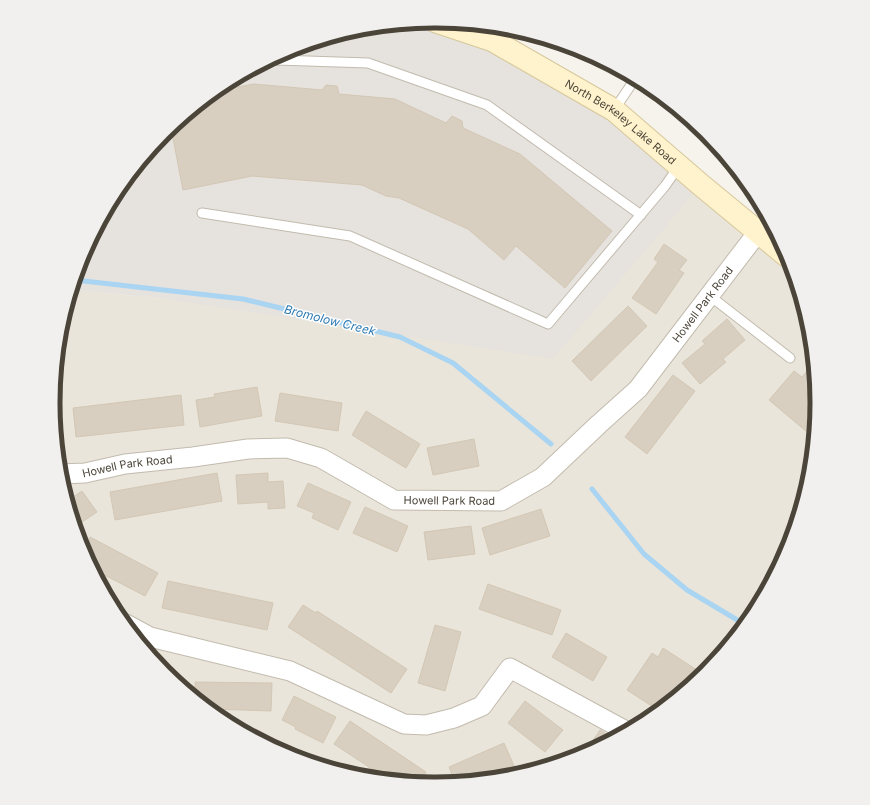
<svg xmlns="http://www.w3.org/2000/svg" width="870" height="805" viewBox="0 0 870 805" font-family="Inter,sans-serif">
	<rect width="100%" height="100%" fill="#f6f3ec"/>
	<!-- residential -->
	<path fill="#eae5da" d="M701,185L788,257L809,328L816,403L809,477L787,549L752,615L705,672L647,720L581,755L509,777L435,784L360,777L289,755L223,720L165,672L118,614L82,548L61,477L54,402L61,328L72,290L159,298Z"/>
	<!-- industrial -->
	<path fill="#e6e2dd" d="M435,21L614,110L701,185L553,359L159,298L72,290L83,256L118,190L165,133L223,85L289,50L361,28Z"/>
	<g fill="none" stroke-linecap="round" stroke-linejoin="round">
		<!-- stream -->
		<path stroke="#a9d4f2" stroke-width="5" d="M75,280L243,299L400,337L453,363L551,444
			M592,489L644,554L687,590L744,624"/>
	</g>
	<!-- building -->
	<path fill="#d8cfc1" stroke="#d3c7b4" d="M254,84L322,90L326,85L337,86L339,94L395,99L446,123L452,116L462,121L463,128L520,154L612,231L565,288L516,246L504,260L468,229L399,198L386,196L362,185L252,176L183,190L171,128L216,91Z
		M664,244L687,260L679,270L684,273L656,314L632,298L658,262L654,259Z
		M628,306L647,326L591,381L572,361Z
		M727,319L745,340L723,359L726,362L700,384L682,363L705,344L702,341Z
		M813,364L816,403L813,437L769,400L794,371L802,377Z
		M673,375L695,391L647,454L625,437Z
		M257,387L262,416L200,427L196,400L215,397L214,394Z
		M280,393L342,403L338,431L275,421Z
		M181,395L184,425L76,437L73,408Z
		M366,411L420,444L406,468L352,435Z
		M474,439L479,466L433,475L427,448Z
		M217,473L222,501L115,520L110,492Z
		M268,473V482L283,481L285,508L268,509V502L238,504L236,475Z
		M308,483L351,502L338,530L312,518L314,513L297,506Z
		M82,491L97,512L76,526L67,498L69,497L70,499Z
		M365,507L408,526L397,552L353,533Z
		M541,509L550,536L490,555L482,528Z
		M471,526L475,554L428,560L424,532Z
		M90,537L158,573L145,596L93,569L83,550Z
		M168,581L273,603L267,630L162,608Z
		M488,584L561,610L552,635L479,609Z
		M303,605L316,613L317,611L407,669L391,693L288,627Z
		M435,625L461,632L445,691L418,683Z
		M566,633L607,657L593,681L552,657Z
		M663,648L703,674L658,710L627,690L652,653L658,657Z
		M162,668L181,675L178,683L165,672Z
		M195,682L272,683L271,711L210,709L195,696Z
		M294,696L336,717L323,743L295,729L296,727L282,720Z
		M525,701L563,730L545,752L508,723Z
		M350,721L426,772L419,782L387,779L334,744Z
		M600,730L612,738L594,748L590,745Z
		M504,743L515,768L492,778L455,782L449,767Z"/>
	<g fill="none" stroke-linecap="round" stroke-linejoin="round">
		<defs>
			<path id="lane" d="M269,61L277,60L368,63L487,105L641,215
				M614,110L635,79
				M202,213L350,236L548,324L665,186L679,166
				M710,296L790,358"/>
			<g id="street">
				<path id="s1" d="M60,474L85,473L125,464L193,457L248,449L287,448L321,458L394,500L501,501L543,477L599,424L638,389L758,232"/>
				<path d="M126,624L150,637L290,671L404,724L426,725L454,718L482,706L510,668L626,731"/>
			</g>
			<g id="secondary">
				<path id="s2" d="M435,21L492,40L614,110L701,185L787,256"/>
			</g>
		</defs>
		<!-- lane casing -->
		<use href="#lane" stroke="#c2bbae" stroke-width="11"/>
		<!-- street casing -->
		<use href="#street" stroke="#c2bbae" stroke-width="21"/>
		<!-- secondary casing -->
		<use href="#secondary" stroke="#d6c79b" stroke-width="24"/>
		<!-- lane -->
		<use href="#lane" stroke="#fff" stroke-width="9"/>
		<!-- street -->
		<use href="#street" stroke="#fff" stroke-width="19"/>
		<!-- secondary -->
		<use href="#secondary" stroke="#fff3cd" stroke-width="22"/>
	</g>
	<g text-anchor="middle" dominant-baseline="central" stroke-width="3" stroke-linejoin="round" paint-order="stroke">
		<!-- street labels -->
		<g font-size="11" fill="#4b4439" stroke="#fff">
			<text stroke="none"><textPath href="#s2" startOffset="213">North Berkeley Lake Road</textPath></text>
			<text stroke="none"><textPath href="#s1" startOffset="740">Howell Park Road</textPath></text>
			<text stroke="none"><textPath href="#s1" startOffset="68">Howell Park Road</textPath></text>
			<text stroke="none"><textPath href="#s1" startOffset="404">Howell Park Road</textPath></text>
		</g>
		<!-- water labels -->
		<g font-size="12" font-style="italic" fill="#2e7ab2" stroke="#fff">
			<text transform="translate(330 320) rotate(14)">Bromolow Creek</text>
		</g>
	</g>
	<!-- crop -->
	<path d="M0 0H870V805H0ZM434 28H436A374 374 0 0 1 810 402V403A374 374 0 0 1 436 777H434A374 374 0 0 1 60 403V402A374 374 0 0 1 434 28Z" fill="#f1f0ef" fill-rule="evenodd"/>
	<path fill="none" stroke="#4b4439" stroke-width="5" d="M434 28H436A374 374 0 0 1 810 402V403A374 374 0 0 1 436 777H434A374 374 0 0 1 60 403V402A374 374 0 0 1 434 28Z"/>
</svg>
